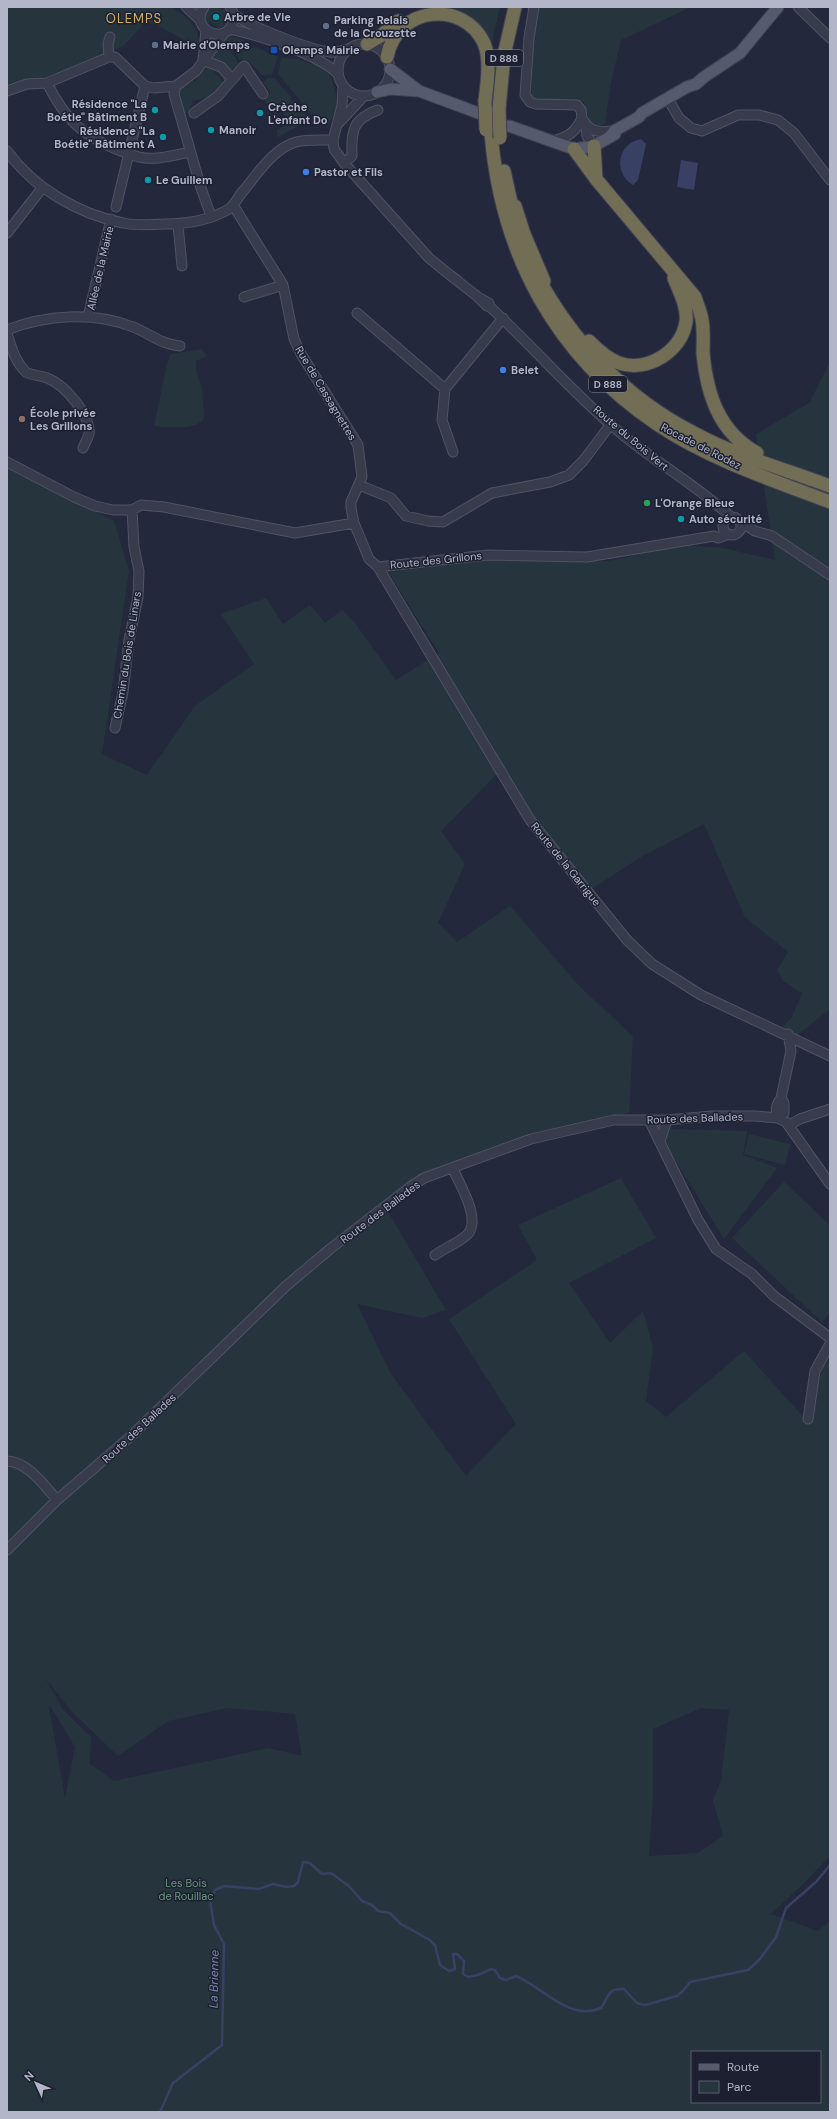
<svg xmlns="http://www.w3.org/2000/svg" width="837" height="2119" viewBox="0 0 837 2119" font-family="'DM Sans',sans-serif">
	<rect width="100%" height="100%" fill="#24283c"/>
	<!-- green -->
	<path fill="#26353d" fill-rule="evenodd" d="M7,7H172C188,19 200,25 199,48L155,24L145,23L123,46L103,56L55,75L7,84Z
		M207,7H216L222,10L224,8L228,18L225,25L217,29V26L210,22L206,26L204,12Z
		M431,7H500L491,46C474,17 467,8 431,7Z
		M538,7H691L621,40L611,82L605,124L592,127L583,101L535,100L531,95L532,41Z
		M227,36L245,40L240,47L231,53L236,58L239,67L233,72L210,58Z
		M255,47L278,57L272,74L262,75L248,61L239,59L236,52Z
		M281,58L298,59L311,64L314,61L327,68C336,92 342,100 329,124L317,120L278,74Z
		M206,68H211L223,82C220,86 216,91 212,94C200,103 195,92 188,113L184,114L179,95L181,88L196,80Z
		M267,78H274L290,96L291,100L311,120L277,137V130L288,124L286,116L280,110L276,114L264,101L270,94V91L263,83Z
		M202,349L207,356L196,361V371L202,388L204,419C193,431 168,427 154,426L167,364L171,354Z
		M830,362V1009L797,1035L781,1028L792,1017L802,993L783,981L777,970L788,952L745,917L704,824L641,857L593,888L531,823L498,773L441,831L465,864L438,923L457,942L510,906L581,988L633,1036L629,1113L549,1130L425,1172L384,1205L446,1310L422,1318L357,1304L391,1374L466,1476L516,1424L449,1319L537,1260L518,1225L621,1178L656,1238L569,1283L610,1343L643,1311L653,1348L646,1401L666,1417L744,1351L806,1420L823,1368L830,1358V1856L803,1884L771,1914L818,1931L830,1921V2112H7V464L114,521L129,571L102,754L147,775L195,706L254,664L221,614L266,598L283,624L310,605L325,623L342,610L352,619L396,680L439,653L388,572L492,560L607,561L629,557L634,554L673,546H698L723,548L775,560L756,434L809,403ZM46,1679L72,1712L118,1756L168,1721L228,1708L295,1714L302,1756L269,1748L114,1781L90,1764L91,1737L63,1710ZM50,1706L75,1747L65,1798L49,1707ZM701,1708L729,1710L721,1780L713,1801L723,1836L698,1853L649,1856L653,1797V1729ZM692,2052H820V2102H692Z
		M670,1129L747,1131L743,1155L777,1168L724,1239L664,1142Z
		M749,1134L790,1144L785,1165L744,1154Z
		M784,1182L830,1225V1313L822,1322L732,1238Z"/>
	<!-- water -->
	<path fill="#384063" d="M641,139L646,144L638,180L633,185C613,173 617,143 641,139Z
		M681,160L698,163L694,190L677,187Z"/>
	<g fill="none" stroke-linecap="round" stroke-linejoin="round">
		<!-- stream -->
		<path stroke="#384063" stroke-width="2.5" d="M160,2112L173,2083L222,2045L224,1944L214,1925L210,1901L215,1890L224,1886L259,1889L273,1884L287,1887L294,1886L298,1882L303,1862L310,1863L322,1874L331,1873L350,1887L362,1901L372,1905L378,1911L390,1913L401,1924L430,1940L435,1945L440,1965L449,1971L455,1969L453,1954H457L464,1961L463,1974L468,1977L478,1975L491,1969L495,1970L500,1978L506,1980L516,1976C543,1987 569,2022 601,2008C609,1997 607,1988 624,1989L637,2003L645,2005L677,1996L683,1991L690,1982L748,1970L760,1959L776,1937L786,1908L816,1882L830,1865"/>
		<defs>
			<path id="minor" d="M186,7L200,20
				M204,7C188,29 226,47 233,22C234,16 233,11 230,7
				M534,7L529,38L525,95L530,102L536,104L577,105L581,110L582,118
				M798,7L830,38
				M233,14C249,26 310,50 330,52C335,53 340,51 345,50
				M229,29C256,34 319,55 337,73
				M110,37L108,44L109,57H115L145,86L154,88L176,86L196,71L224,33
				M338 70a26 26 0 1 1 52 0a26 26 0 1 1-52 0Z
				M203,60L221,67L231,78
				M203,60L206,30
				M47,83C65,119 83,137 121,151C127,153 133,156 139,157C154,161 175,155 190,152
				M176,86L174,94L201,188L211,216
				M343,87L342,105L333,140L334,149L344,163L386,210L429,258L450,275
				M7,91L27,84L47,83L109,57
				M668,99L679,118L691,128L702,131L738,115H759L778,120L794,133L830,180
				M194,113L218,96L244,66L263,94
				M337,125L363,97
				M586,126L587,136L594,146
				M553,141C568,137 576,132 582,118C590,133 599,132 614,131
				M7,151C34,188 78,214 123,223C136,226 151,225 165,224C186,224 210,220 229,209C235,205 239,195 244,190C258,173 274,148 296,142C307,139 321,140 333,140
				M344,163L352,156C351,130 353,119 378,110
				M233,205L283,285L294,339L301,354L358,445L362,477L351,502V508L354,523L369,559L378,567L488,555L587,557L714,536L718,538L729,534
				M116,207L145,86
				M178,225L182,266
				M7,233L43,187
				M458,281L450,275L478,297
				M244,297L283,285
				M490,307L487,306L478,297L489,303L490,307C535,348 575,396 623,435C658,464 698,486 731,517
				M357,313L445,389L503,318
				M88,317L111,219
				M7,330C45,315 93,311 133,327C149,333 162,345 180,346
				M7,334C12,348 15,362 26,372C32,376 41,375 47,378C64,384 91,415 89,434C88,439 84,444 83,448
				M445,389L442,420L453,452
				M7,462L74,497L95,506L113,510H132L141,505L164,507L295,533L354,523
				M359,485L391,498L406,516L428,521L443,522L492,493L550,482L569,475L583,461L611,424
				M723 526a9 9 0 1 1 18 0a9 9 0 1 1-18 0Z
				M741,522L755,531L772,536L830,575
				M378,567L530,820L627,940L652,964L701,995L830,1056
				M115,728L123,692L129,640L138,597L139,571L134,547L132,510
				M781,1098L784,1103V1113L778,1118C775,1110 776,1105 781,1098L791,1051L788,1034
				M649,1120L698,1220L716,1249L752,1274L774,1296L830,1338
				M789,1125L800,1119L830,1109
				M660,1141L667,1120
				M435,1255C445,1248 458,1243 467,1235C482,1220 460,1185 453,1169
				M808,1419L815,1371L830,1344
				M7,1461C28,1462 44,1485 57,1500
				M7,1550L57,1500L130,1437L286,1286L330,1249L410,1187L424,1178L531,1139L614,1120H667L712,1116H755L778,1118L786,1122L830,1184"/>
			<path id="major" d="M390,69L419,91L481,114
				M377,92L390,89L419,91
				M509,126L574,149L594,146L615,134
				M610,137L614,131L639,117L642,113L687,87L696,84L704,77L740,53L778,7"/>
			<path id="highway" d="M367,44L382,35L398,21
				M387,57C397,5 464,0 484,43C491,60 487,83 485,101
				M499,109L504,55L515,7
				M491,133C501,254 555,355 657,424C709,459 772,480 830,502
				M594,146L596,179
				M574,149L596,179L695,297C697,304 701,312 702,320C704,331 703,342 703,353C707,395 719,432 757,453
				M504,171L514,216
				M515,206L524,234L544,281
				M536,274C572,341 625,398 694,433C736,456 785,469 830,486
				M589,341C597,349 608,359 619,363C647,373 682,351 686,322C688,307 679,291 674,278"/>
		</defs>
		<!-- minor casing -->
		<use href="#minor" stroke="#4f5364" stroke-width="11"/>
		<!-- major casing -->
		<use href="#major" stroke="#404455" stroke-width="13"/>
		<!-- highway casing -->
		<use href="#highway" stroke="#3f4354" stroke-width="15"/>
		<!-- minor -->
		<use href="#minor" stroke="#373b4c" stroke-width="9"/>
		<!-- major -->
		<use href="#major" stroke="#555a6c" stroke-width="11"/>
		<!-- highway -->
		<use href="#highway" stroke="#726d55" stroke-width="13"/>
		<defs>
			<path id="highway-bridge" d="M485,101L486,130
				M499,109L500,138"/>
		</defs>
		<!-- highway-bridge casing -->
		<use href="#highway-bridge" stroke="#3f4354" stroke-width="15" stroke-linecap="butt"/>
		<!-- highway-bridge -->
		<use href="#highway-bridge" stroke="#726d55" stroke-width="13"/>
	</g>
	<!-- markers -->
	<g fill="#0f9aa8" stroke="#1c2031" stroke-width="1.5">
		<circle cx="216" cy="17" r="4"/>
		<circle cx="155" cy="110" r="4"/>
		<circle cx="260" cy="113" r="4"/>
		<circle cx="211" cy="130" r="4"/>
		<circle cx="163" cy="137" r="4"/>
		<circle cx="148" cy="180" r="4"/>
		<circle cx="681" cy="519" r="4"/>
	</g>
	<g fill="#5c6f8a" stroke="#1c2031" stroke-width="1.5">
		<circle cx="326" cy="26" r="4"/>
		<circle cx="155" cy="45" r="4"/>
	</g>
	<rect fill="#1a4fb4" stroke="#1c2031" stroke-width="1.5" x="270" y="46" width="8" height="8" rx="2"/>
	<g fill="#3f7fe0" stroke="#1c2031" stroke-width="1.5">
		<circle cx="306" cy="172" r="4"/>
		<circle cx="503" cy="370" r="4"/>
	</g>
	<circle fill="#8d6e63" stroke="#1c2031" stroke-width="1.5" cx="22" cy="419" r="4"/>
	<circle fill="#2e9e5b" stroke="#1c2031" stroke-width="1.5" cx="647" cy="503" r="4"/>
	<g text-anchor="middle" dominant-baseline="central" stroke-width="3" stroke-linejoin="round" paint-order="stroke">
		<!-- shield labels -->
		<g fill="#1c2031" stroke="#86899b" stroke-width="1">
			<rect x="485" y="50" width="38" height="16" rx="3"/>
			<rect x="589" y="376" width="38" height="16" rx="3"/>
		</g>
		<g font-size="10" font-weight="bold" fill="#b3b6c8">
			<text x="504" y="58">D 888</text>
			<text x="608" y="384">D 888</text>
		</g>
		<!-- poi labels -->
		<g font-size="11" font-weight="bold" fill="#b3b6c8" stroke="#1c2031" text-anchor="start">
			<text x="224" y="17">Arbre de Vie</text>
			<text x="334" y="20">Parking Relais<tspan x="334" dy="13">de la Crouzette</tspan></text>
			<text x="163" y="45">Mairie d'Olemps</text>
			<text x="282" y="50">Olemps Mairie</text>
			<text x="147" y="104" text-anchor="end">Résidence "La<tspan x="147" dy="13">Boétie" Bâtiment B</tspan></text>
			<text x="268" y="107">Crèche<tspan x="268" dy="13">L'enfant Do</tspan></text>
			<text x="219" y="130">Manoir</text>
			<text x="155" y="131" text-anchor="end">Résidence "La<tspan x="155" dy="13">Boétie" Bâtiment A</tspan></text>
			<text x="314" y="172">Pastor et Fils</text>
			<text x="156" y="180">Le Guillem</text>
			<text x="511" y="370">Belet</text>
			<text x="30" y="413">École privée<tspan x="30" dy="13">Les Grillons</tspan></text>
			<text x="655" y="503">L'Orange Bleue</text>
			<text x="689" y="519">Auto sécurité</text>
		</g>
		<!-- street labels -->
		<g font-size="11" fill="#b3b6c8" stroke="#1c2031">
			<text transform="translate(100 268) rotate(-77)">Allée de la Mairie</text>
			<text transform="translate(326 393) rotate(59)">Rue de Cassagnettes</text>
			<text transform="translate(631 438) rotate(40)">Route du Bois Vert</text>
			<text transform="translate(701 446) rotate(27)">Rocade de Rodez</text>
			<text transform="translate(436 560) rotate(-6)">Route des Grillons</text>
			<text transform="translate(127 655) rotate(-81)">Chemin du Bois de Linars</text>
			<text transform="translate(566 864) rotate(51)">Route de la Garrigue</text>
			<text transform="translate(695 1118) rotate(-2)">Route des Ballades</text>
			<text transform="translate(380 1212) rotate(-37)">Route des Ballades</text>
			<text transform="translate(139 1428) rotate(-43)">Route des Ballades</text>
		</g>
		<!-- park labels -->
		<g font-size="11" fill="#6a9880" stroke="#1c2031">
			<text x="186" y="1883">Les Bois<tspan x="186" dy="13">de Rouillac</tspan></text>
		</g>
		<!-- water labels -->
		<g font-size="12" font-style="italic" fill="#7c86af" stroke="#1c2031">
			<text transform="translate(214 1979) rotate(-89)">La Brienne</text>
		</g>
		<!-- quarter labels -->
		<g font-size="13" letter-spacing="1" fill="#d3ad63" stroke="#1c2031">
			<text x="134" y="18">OLEMPS</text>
		</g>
	</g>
	<!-- border -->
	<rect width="837" height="2119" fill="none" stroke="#b3b6c8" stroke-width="16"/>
	<!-- legend -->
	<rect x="691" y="2051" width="130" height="52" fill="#1c2031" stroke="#585c6d"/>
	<rect x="699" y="2064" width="20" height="6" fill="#555a6c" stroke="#585c6d"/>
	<text x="727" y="2071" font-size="12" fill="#b3b6c8">Route</text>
	<rect x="699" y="2081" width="20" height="12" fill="#26353d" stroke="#585c6d"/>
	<text x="727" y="2091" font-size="12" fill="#b3b6c8">Parc</text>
	<!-- north arrow -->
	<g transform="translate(36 2083) rotate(314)" stroke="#1c2031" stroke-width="3" paint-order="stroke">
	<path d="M0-3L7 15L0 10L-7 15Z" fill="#b3b6c8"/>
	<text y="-6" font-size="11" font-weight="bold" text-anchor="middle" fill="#b3b6c8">N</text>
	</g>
</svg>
